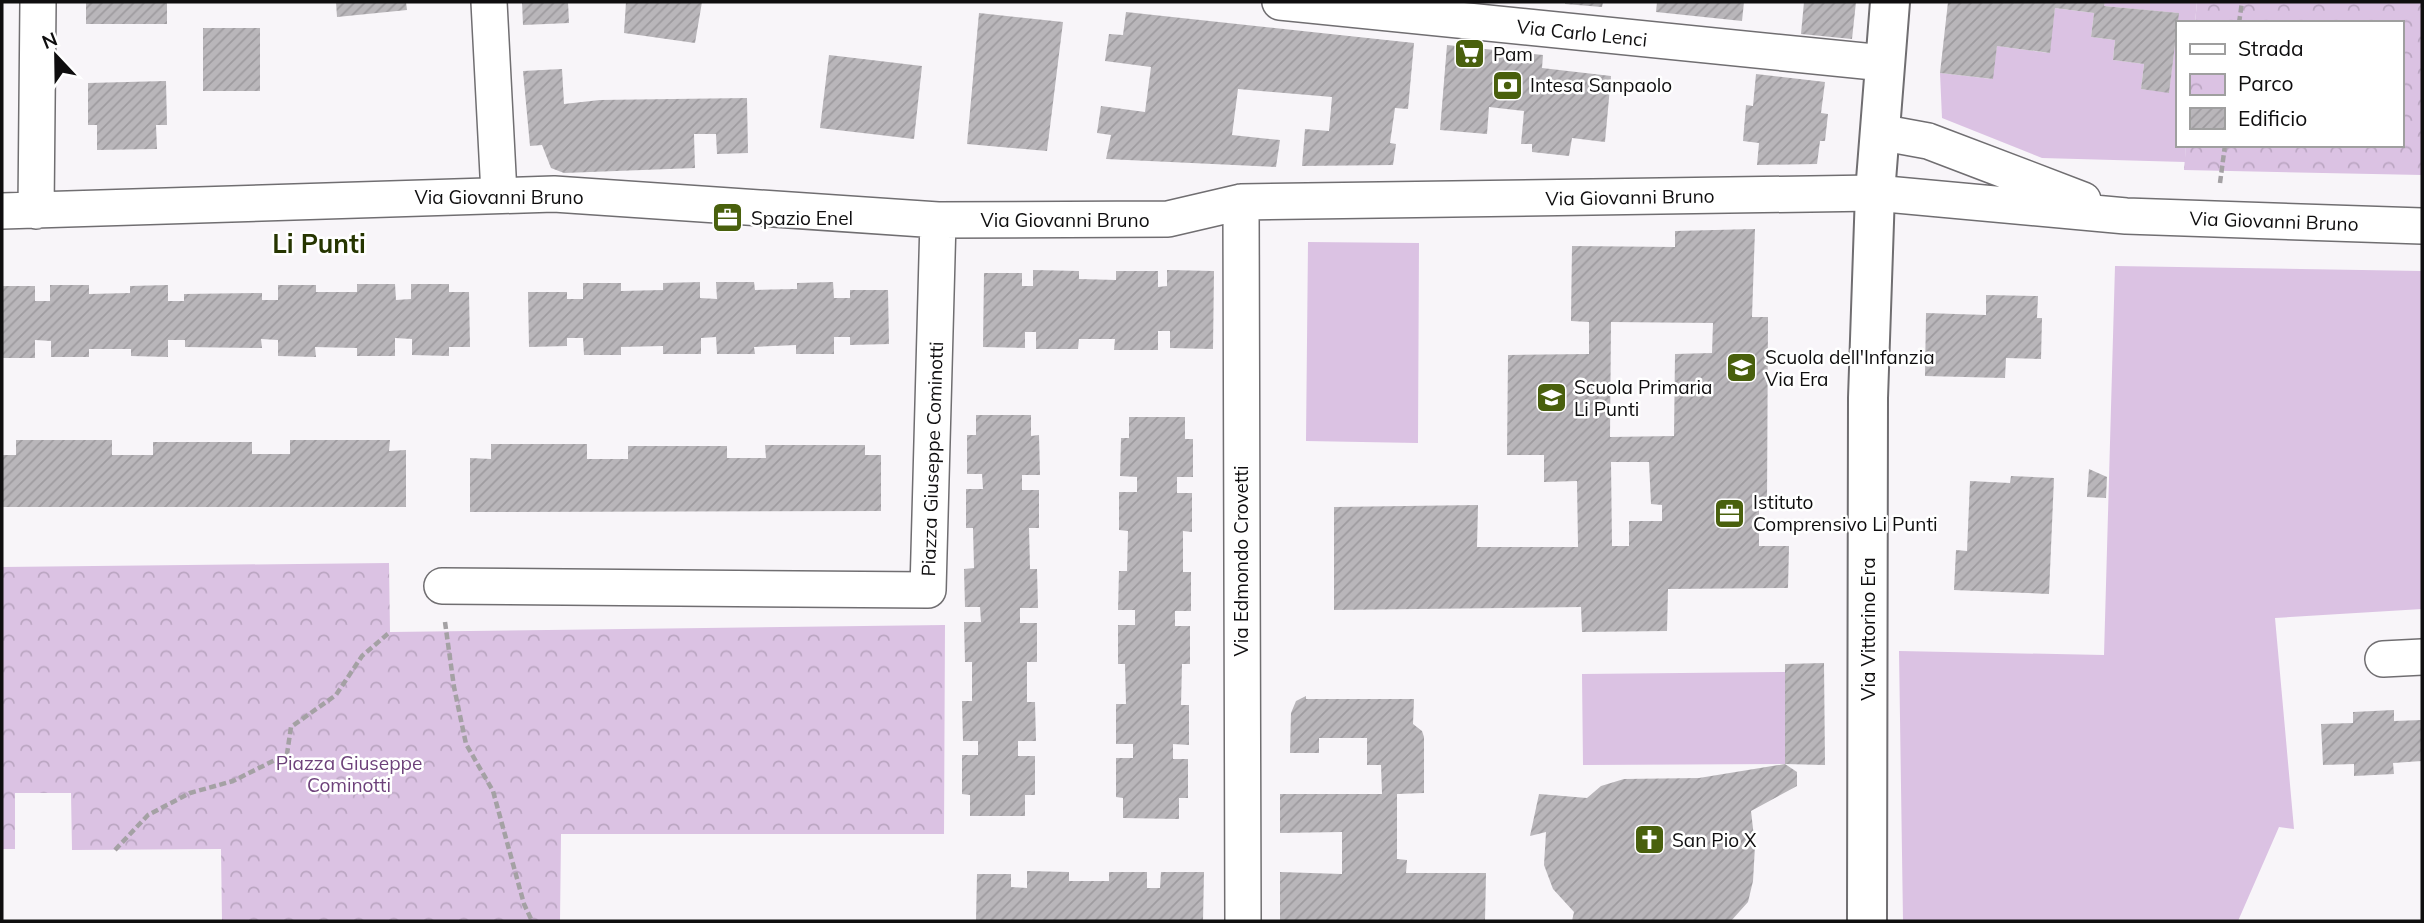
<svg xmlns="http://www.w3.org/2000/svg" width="2424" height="923" viewBox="0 0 2424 923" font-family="Mulish,sans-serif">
	<defs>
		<pattern id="park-crowns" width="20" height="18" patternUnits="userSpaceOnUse" patternTransform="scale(1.75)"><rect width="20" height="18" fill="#dbc2e3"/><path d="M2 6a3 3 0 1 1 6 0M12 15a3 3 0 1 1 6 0" fill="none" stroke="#bba6c2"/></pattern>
		<pattern id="building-hatch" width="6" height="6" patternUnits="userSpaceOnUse" patternTransform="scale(1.75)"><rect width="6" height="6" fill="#b9b6ba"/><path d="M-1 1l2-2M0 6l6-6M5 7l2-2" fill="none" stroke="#9e9b9f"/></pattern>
	</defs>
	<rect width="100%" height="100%" fill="#f8f5f9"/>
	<!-- green -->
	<path fill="#dbc2e3" d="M2105,2H2197L2195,23H2178V13L2104,6Z
		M2055,8L2094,13L2091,37L2115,40L2113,60L2144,64L2141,89L2169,92L2177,26V145H2186L2185,162L2042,158L1942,118L1940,73L1992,79L1997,46L2049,53Z
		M1308,242L1419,243L1418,443L1306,441Z
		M2115,266L2422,271V609L2275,618L2294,829L2279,827L2238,921H1903L1899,651L2104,655Z
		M1785,672V764L1583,765L1582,674Z"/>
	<!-- park -->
	<path fill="url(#park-crowns)" d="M2197,2H2422V175L2184,170L2186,145H2401V23H2195Z
		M389,563L390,632L945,625L944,834H561L560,921H222L221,849L72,850L71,793H15V849H2V567Z"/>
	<!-- building -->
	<path fill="url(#building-hatch)" fill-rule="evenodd" d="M86,2H167V24H86Z
		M336,2H406L407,10L337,17Z
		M522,2H568L569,23L523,25Z
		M626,2H702L695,43L624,33Z
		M1565,2H1603L1602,7L1565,4Z
		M1657,2H1744L1742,21L1656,12Z
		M1804,2H1856L1852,39L1801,34Z
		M1948,2H2105L2104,6L2179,13L2169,93L2141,89L2144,64L2113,60L2115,40L2091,37L2094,13L2055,8L2050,53L1997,46L1993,79L1940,73Z
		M1126,12L1414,43L1408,109L1395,108L1390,143L1396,144L1393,165L1302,166L1305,129L1329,131L1332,97L1238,89L1232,135L1280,140L1276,167L1106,159L1111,135L1097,133L1101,106L1145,112L1151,67L1105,61L1109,34L1123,35Z
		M979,13L1063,22L1047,151L967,144Z
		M203,28H260V91H203Z
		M1447,45L1543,55L1542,68L1611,76L1605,142L1572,138L1569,156L1532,152V144H1521L1524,111L1489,107L1487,134L1440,130Z
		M829,55L922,66L914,139L820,128Z
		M562,69L564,104L600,100L747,98L748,153L717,154L716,134H694L695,168L564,173L551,168L542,145L530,146L523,71Z
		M1756,74L1825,82L1821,113L1828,114L1825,141H1820L1817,164L1757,165L1759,143L1743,141L1746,105L1753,106Z
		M166,81L167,125H156L157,149L97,150V125H88V83Z
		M1755,229L1752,317H1768L1767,503L1759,504V546H1789L1788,588L1668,589L1667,631L1582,632L1581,607L1334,610V507L1478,505L1477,547H1578L1577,481L1544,482V455H1507L1508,355L1589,354V322L1571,321L1572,246L1675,247V231ZM1611,322L1713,323L1712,353L1675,354L1674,436L1610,437ZM1611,462H1649L1651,504L1662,505V521H1629V546H1612Z
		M1033,270L1079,271V279L1116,280V271H1158V287L1167,286V270L1214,271L1213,349L1170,348V331H1158V350H1114L1115,339H1079L1078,349H1036V332H1025V348L983,347L984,273H1022V286H1033Z
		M700,282V298L717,299L716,282H754L755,290L797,289V283L833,282L834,298H850V290H888L889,344L850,345V337H834V354H796V345L754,347L755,354H717L716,337L701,338V354H663V346L621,347V355H584L583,338H567V346L529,347L528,292H567V299H583V283H621V291L663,290V283Z
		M357,284H395L396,300L411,299V284H449V292H469L470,347H449V356L412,355V339L395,338V356H357V348L315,347L316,357L278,356V340L261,339L262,348L185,347V340H168V357L131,356V349H89V357H51V341L35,340V358H2V286H35V301H50V285H89V294L130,293V286L168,285V301H184V294L262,293V300H278V285H316V292H357Z
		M1986,295L2038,296L2037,318H2042L2041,359L2006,358L2005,378L1925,376L1926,313L1986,315Z
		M976,415H1031V436L1039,435L1040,475H1022V490H1039V528H1029L1030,569H1037L1038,608H1020V623H1037V662H1027V702H1035L1036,741H1018V756H1035V795H1025V816H970V795L962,794V755H978V741H963L962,701H972V662H965L964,622H981L980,607H965L964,569L974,568L973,528H966V489H983L982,474H967V435H976Z
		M1129,417H1185V439H1193V477H1177V493H1192V532L1183,531V572H1191V611H1175V626H1190V664H1182L1181,705H1189V745L1173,744V759H1188V798H1179V819L1123,818V798L1116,797V758H1133V744H1116V704H1126L1125,664H1118V625H1135V610H1118L1119,571H1127L1128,531L1119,530V492H1137V477L1120,476L1121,438H1129Z
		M16,440H112V455H153V442H252V454H290V440H390L389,451L406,450V507H2V455H16Z
		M491,444H587V459H628V446H727V458H766L765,445H865V455H881V511L470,512V458L491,459Z
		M2089,469L2107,477L2106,498L2087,497Z
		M2011,476L2054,478L2049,594L1954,590L1956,550L1967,551L1970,481L2010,483Z
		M1824,663L1825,765L1785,764L1797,772V786L1751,811L1755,846L1753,881L1748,902L1731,921H1572L1574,912L1553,889L1544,865L1546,832L1530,836L1539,794L1587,798L1601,786L1624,779L1699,778L1785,764V664Z
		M1306,696V699H1414L1413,724L1422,731L1424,737V793L1397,794V859L1407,860L1406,873H1486L1485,921H1280V872L1342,874V832L1280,833V794H1382L1381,765H1367V738H1319V753H1290L1291,713L1296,701Z
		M2394,710V721L2422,720V761L2393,763L2394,774L2354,776V764L2323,765L2321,724L2353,723V712Z
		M1027,871L1069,872V881H1109V872H1147V888H1160L1161,872H1204L1203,921H976L977,874H1011V887L1027,888Z"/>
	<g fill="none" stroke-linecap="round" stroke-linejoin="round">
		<defs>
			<path id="street" d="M489,2L499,194
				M1280,2L1884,63
				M1879,132L1928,141L2083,200
				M1241,202L1243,921
				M2,211L554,194L938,220L1168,219L1241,202L1875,193L2126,216L2422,226
				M36,211L38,2
				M442,586L928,590L938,220
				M2383,659L2422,657"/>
			<path id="secondary" d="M1867,921L1868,398L1875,193L1890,2"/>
		</defs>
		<!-- street casing -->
		<use href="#street" stroke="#706e71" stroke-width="38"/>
		<!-- secondary casing -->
		<use href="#secondary" stroke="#706e71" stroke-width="42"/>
		<!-- path -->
		<path stroke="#a4a1a4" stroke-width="4.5" stroke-dasharray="7 3.5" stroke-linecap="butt" d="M2239,23L2242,2
			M2220,183L2225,145
			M445,622L454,687L466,744L493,791L524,904L532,921
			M115,850L148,815L190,793L233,781L287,754L291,727L336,695L362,656L390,632"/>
		<!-- street -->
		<use href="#street" stroke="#fff" stroke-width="35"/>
		<!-- secondary -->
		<use href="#secondary" stroke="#fff" stroke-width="38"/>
	</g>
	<!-- icons -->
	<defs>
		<symbol id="supermarket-square" viewBox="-11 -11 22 22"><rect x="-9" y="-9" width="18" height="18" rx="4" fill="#49600d" stroke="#fff"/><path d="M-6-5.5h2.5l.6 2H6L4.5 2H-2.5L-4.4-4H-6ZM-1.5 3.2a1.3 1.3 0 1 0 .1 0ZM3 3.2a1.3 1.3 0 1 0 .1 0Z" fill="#fff"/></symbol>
		<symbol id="bank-square" viewBox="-11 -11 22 22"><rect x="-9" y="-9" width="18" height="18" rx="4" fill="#49600d" stroke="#fff"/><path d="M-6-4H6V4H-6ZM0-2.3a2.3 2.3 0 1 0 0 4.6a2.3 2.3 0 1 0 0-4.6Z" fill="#fff"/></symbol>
		<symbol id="office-square" viewBox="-11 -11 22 22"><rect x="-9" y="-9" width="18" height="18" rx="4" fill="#49600d" stroke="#fff"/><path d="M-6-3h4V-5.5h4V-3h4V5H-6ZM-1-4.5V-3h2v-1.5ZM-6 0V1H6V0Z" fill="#fff"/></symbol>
		<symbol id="school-square" viewBox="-11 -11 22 22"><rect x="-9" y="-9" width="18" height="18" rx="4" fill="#49600d" stroke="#fff"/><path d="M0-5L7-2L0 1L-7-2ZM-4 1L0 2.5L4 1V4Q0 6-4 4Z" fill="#fff"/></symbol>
		<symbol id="church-square" viewBox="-11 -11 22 22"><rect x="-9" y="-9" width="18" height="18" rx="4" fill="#49600d" stroke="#fff"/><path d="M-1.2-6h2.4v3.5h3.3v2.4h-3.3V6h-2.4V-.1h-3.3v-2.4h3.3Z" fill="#fff"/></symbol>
	</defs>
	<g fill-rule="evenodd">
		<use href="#supermarket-square" x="1452" y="36" width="35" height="35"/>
		<use href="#bank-square" x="1490" y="68" width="35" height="35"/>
		<use href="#office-square" x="710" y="200" width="35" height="35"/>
		<use href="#school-square" x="1724" y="350" width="35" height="35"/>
		<use href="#school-square" x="1534" y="380" width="35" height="35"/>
		<use href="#office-square" x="1712" y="496" width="35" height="35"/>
		<use href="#church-square" x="1632" y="822" width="35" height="35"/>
	</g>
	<g text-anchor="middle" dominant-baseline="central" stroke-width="5" stroke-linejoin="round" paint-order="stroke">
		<!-- street labels -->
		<g font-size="19" fill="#0f0e0f" stroke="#fff">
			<text transform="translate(1582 33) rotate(6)">Via Carlo Lenci</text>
			<text x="499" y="197">Via Giovanni Bruno</text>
			<text transform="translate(1630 197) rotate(-1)">Via Giovanni Bruno</text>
			<text x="1065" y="220">Via Giovanni Bruno</text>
			<text transform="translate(2274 221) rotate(2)">Via Giovanni Bruno</text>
			<text transform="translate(932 459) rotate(-88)">Piazza Giuseppe Cominotti</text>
			<text transform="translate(1241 561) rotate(-90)">Via Edmondo Crovetti</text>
			<text transform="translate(1868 629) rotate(-90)">Via Vittorino Era</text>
		</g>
		<!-- poi labels -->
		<g font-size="19" fill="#0f0e0f" stroke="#fff" text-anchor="start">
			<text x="1493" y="54">Pam</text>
			<text x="1530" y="85">Intesa Sanpaolo</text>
			<text x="751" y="218">Spazio Enel</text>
			<text x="1765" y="357">Scuola dell'Infanzia<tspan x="1765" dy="22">Via Era</tspan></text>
			<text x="1574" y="387">Scuola Primaria<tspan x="1574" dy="22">Li Punti</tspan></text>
			<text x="1753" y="502">Istituto<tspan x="1753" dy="22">Comprensivo Li Punti</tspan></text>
			<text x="1672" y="840">San Pio X</text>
		</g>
		<!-- park labels -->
		<g font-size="19" fill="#6d417a" stroke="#fff">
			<text x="349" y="763">Piazza Giuseppe<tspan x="349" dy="22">Cominotti</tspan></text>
		</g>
		<!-- district labels -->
		<g font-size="26" font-weight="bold" fill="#263500" stroke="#fff">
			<text x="319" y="243">Li Punti</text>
		</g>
	</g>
	<!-- border -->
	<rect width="2424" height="923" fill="none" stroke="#0f0e0f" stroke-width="7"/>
	<!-- legend -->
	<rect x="2176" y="21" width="228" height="126" fill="#ffffff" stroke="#9f9f9f" stroke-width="2"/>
	<rect x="2190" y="44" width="35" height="10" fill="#ffffff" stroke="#9f9f9f" stroke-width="2"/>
	<text x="2238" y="56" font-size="21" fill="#0f0e0f">Strada</text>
	<rect x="2190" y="74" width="35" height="21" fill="url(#park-crowns)" stroke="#9f9f9f" stroke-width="2"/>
	<text x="2238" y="91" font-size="21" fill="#0f0e0f">Parco</text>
	<rect x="2190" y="108" width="35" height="21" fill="url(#building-hatch)" stroke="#9f9f9f" stroke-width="2"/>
	<text x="2238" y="126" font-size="21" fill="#0f0e0f">Edificio</text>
	<!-- north arrow -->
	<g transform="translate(56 56) rotate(338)" stroke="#ffffff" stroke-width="5" paint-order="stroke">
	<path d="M0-5L12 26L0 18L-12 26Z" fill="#0f0e0f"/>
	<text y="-10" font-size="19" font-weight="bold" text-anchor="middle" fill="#0f0e0f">N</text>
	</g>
</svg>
